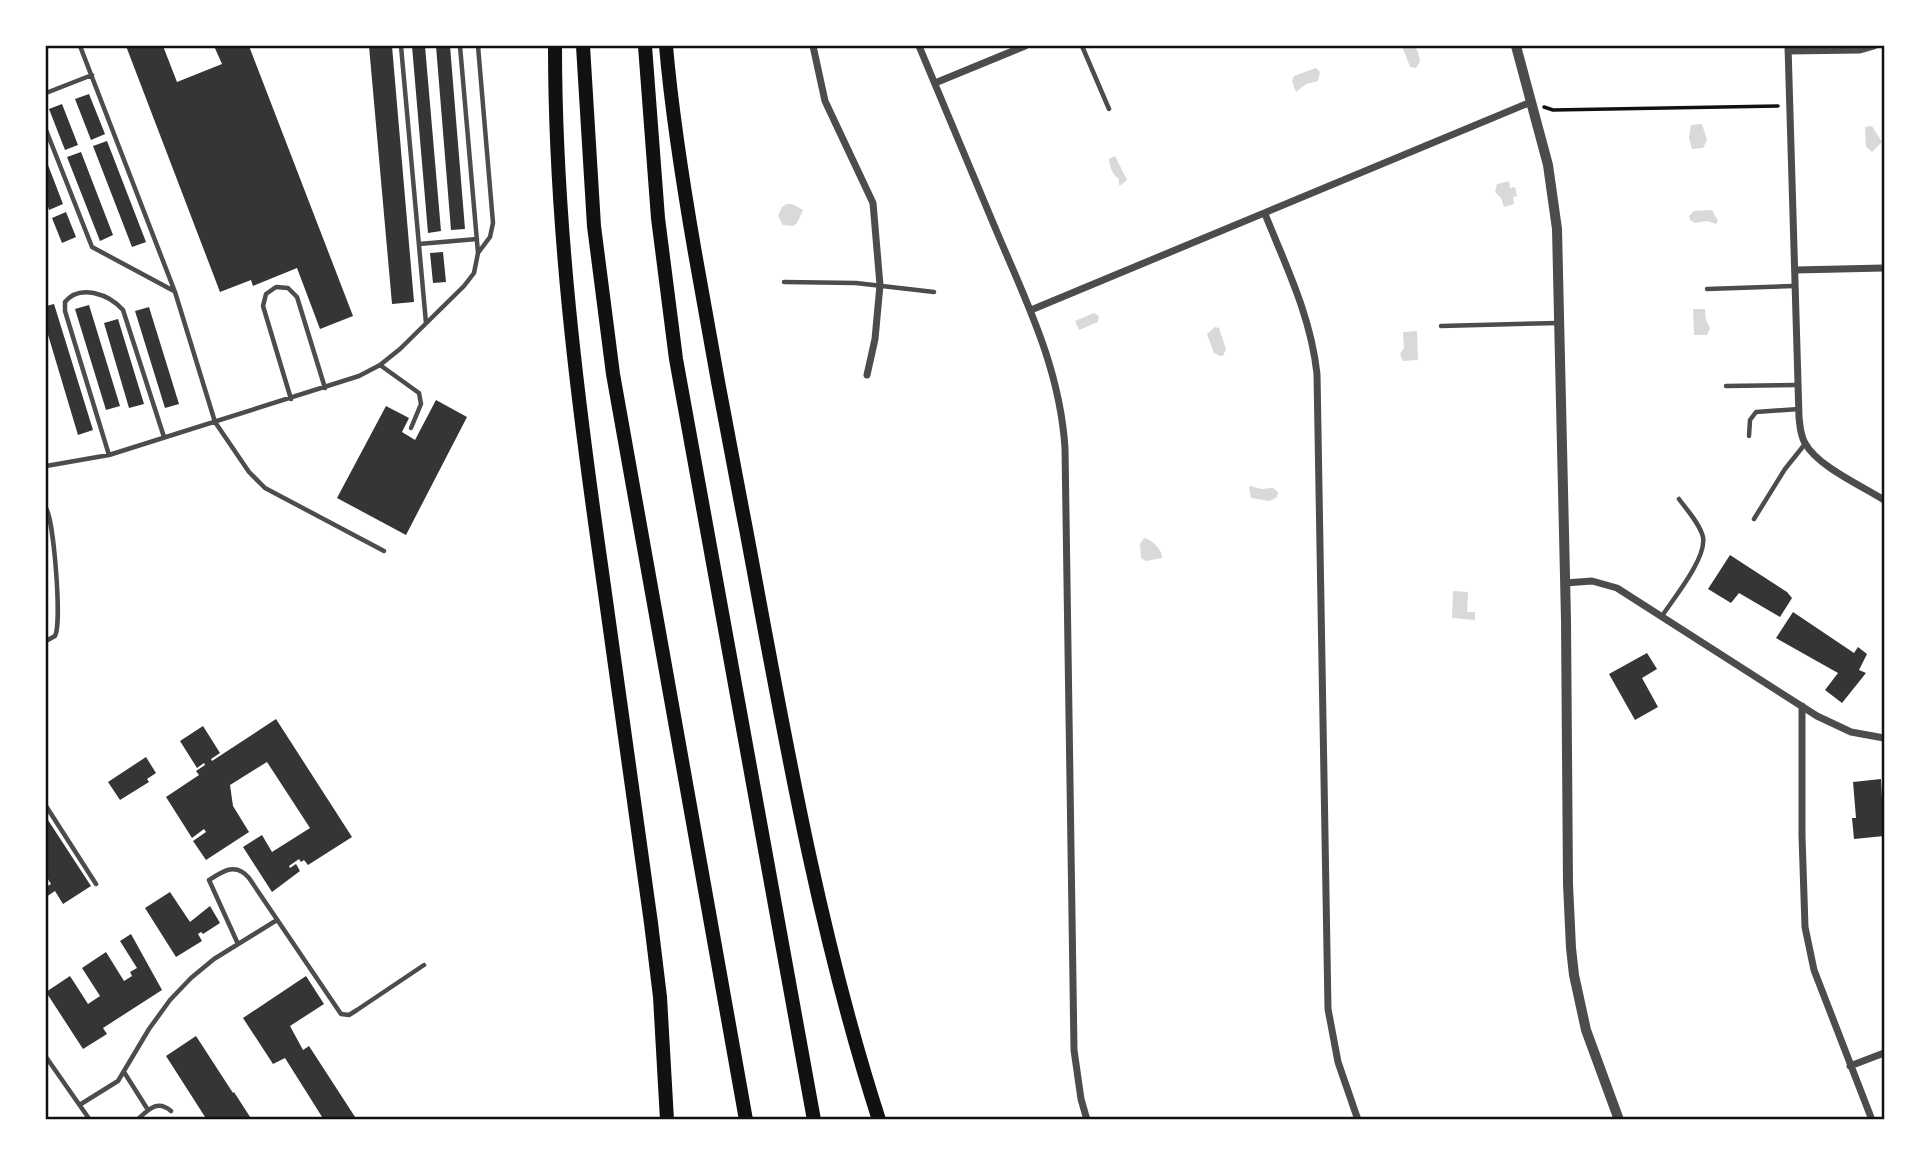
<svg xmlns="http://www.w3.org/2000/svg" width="1930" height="1165" viewBox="0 0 1930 1165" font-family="'Golos Text',sans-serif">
	<rect width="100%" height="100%" fill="#fff"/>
	<!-- water -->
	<path fill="#d9d9d9" d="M1402,46H1413L1418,51L1420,62L1416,68L1410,67Z
		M1316,68L1320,72L1318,81L1306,84L1296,92L1292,81L1294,76Z
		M1702,124L1707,140L1703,148L1692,149L1689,138L1691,125Z
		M1872,126L1882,142L1872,152L1866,147L1865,127Z
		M1115,156L1127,180L1121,185H1119V179C1113,175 1109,166 1109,159Z
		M1509,181L1510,188L1515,187L1517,196L1513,197L1514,204L1504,207L1501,198L1495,192L1497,184Z
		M787,204H792L803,210L797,223L793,226L783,225L778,216L782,207Z
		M1712,210L1718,221L1716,224L1707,221L1695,223L1690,220L1689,216L1694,211Z
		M1693,309H1705L1706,320L1710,328L1707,335H1694Z
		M1094,313L1099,316L1098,322L1079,330L1075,321Z
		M1215,327L1219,328L1226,349L1223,356H1220L1214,353L1207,334Z
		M1417,331L1418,360L1403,361L1400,354L1404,348L1403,332Z
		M1251,486L1261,489L1273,488L1278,492L1277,497L1270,501L1251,498L1249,487Z
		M1144,538C1151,539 1163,550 1162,558L1146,561L1141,558L1140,544Z
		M1453,591L1468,592L1467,612H1475V620L1452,618Z"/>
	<!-- building -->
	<path fill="#353535" d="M126,46H163L177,82L222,64L214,46H249L353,316L320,329L297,268L253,286L251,280L220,292Z
		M369,46H392L414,302L392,304Z
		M412,46H425L441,231L428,233Z
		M436,46H450L465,229L451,230Z
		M89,94L105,134L91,140L75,99Z
		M62,104L78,145L65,150L49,109Z
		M107,141L146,242L132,247L93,146Z
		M81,152L113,235L100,241L67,157Z
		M48,165L63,204L49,210L46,199V166Z
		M66,212L76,237L62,243L52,218Z
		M443,252L446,282L433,283L430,253Z
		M54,304L93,430L78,435L46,328V306Z
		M89,305L120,406L106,410L75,309Z
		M149,307L179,404L165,408L135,311Z
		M118,319L144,404L129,408L104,323Z
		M436,400L467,417L406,535L337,498L386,406L409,418L402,432L415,440Z
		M1730,555L1787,592L1792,598L1780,617L1739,593L1731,603L1708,589Z
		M1793,612L1854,653L1858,647L1867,654L1859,670L1866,673L1842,703L1825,690L1838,673L1776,638Z
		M1647,653L1657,669L1642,678L1658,707L1635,720L1609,674Z
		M276,719L352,837L308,865L304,860L301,862L299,859L289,866L290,868L296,864L300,871L272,892L243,847L262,835L272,852L310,828L267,762L230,785L233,806L249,832L206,860L193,841L206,832L204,829L192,838L166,797L199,775L196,771L205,765L204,763L197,768L180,741L203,726L220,753L211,759L212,761Z
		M146,757L156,773L147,779L149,782L120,800L108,782Z
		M1881,779L1884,836L1854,839L1852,818H1856L1853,782Z
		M46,817L91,886L63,904L55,891L46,897V887L51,884L46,876Z
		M170,892L190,922L210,906L220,923L203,934L201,932L198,934L202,941L176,957L145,908Z
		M131,934L162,990L103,1028L107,1034L83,1049L46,992L70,976L88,1004L100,996L82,968L106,952L124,981L132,976L130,972L137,968L120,941Z
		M306,976L324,1004L290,1026L303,1050L309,1046L357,1120H324L285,1058L273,1064L243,1018Z
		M196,1036L233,1093L234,1092L252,1120H207L166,1056Z"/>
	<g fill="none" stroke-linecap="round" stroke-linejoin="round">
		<!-- path -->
		<path stroke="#111" stroke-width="3.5" d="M1544,107L1553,110L1778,106"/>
		<!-- service -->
		<path stroke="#4c4c4c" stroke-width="4.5" d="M80,46L175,292L215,422L249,472L265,488L384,551
			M401,46L426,323
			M478,46L493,223L490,237L478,253
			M1082,46L1109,109
			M46,93L92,75
			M46,130L92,247L174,291
			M419,244L477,239
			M784,282L856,283L934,292
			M1707,289L1794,286
			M1441,326L1558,323
			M380,365L419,393L421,404L411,428
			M1726,386L1797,385
			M291,399L263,306L266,294L276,287L288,288L297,297L325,388
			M1749,436L1750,420L1756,412L1799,409
			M109,455L65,311V302C80,283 110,295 123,310L164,437
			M46,466L109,455L359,376L380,365L400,349L464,286L474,273L478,253L460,46
			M46,508C54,522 62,623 55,636L46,641
			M1754,519L1785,469L1805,444
			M1662,616C1673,599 1707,558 1703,537C1700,524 1687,510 1679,499
			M46,806L96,884
			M238,944L209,880C223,871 236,862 249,878L341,1014L349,1015L357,1010L424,965
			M46,1057L90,1120
			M124,1072L148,1110
			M81,1104L118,1081L149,1029L170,1000L191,978L214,959L277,920
			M137,1120C148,1110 157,1099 171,1111"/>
		<!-- minor -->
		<path stroke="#4c4c4c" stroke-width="7" d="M813,46L825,101L873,203L880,285L875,339L867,375
			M919,46C945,109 972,173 999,237C1029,307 1060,371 1065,448L1074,1050L1081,1099L1087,1120
			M1788,46L1799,417C1800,426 1800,435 1805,443C1817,466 1862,486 1884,500
			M1788,51L1860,50L1874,46
			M935,83L1025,46
			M1265,214C1286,266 1311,317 1317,374L1328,1009L1338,1062L1358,1120
			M1795,270L1884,268
			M1031,310L1531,102
			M1565,583L1592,581L1617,588L1817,716L1851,732L1884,738
			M1802,706V836L1805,927L1814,970L1872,1120
			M1850,1066L1884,1053"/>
		<!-- tertiary -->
		<path stroke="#4c4c4c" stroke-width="10" d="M1516,46L1548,165L1557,229L1566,620L1568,884L1571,948L1574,975L1586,1030L1619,1120"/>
		<!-- motorway -->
		<path stroke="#111" stroke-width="14" d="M555,46C555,222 577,397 602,572C618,689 635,806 651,923L660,997L667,1120
			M583,46L594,226L613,374L746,1120
			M645,46L658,218L676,359L814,1120
			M666,46C672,115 683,184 695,253C711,345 728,437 746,529C783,727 817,928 879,1120"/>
	</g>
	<!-- border -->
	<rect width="1930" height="1165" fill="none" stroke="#ffffff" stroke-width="94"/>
	<rect x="47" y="47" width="1836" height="1071" fill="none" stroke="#111" stroke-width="2.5"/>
</svg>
